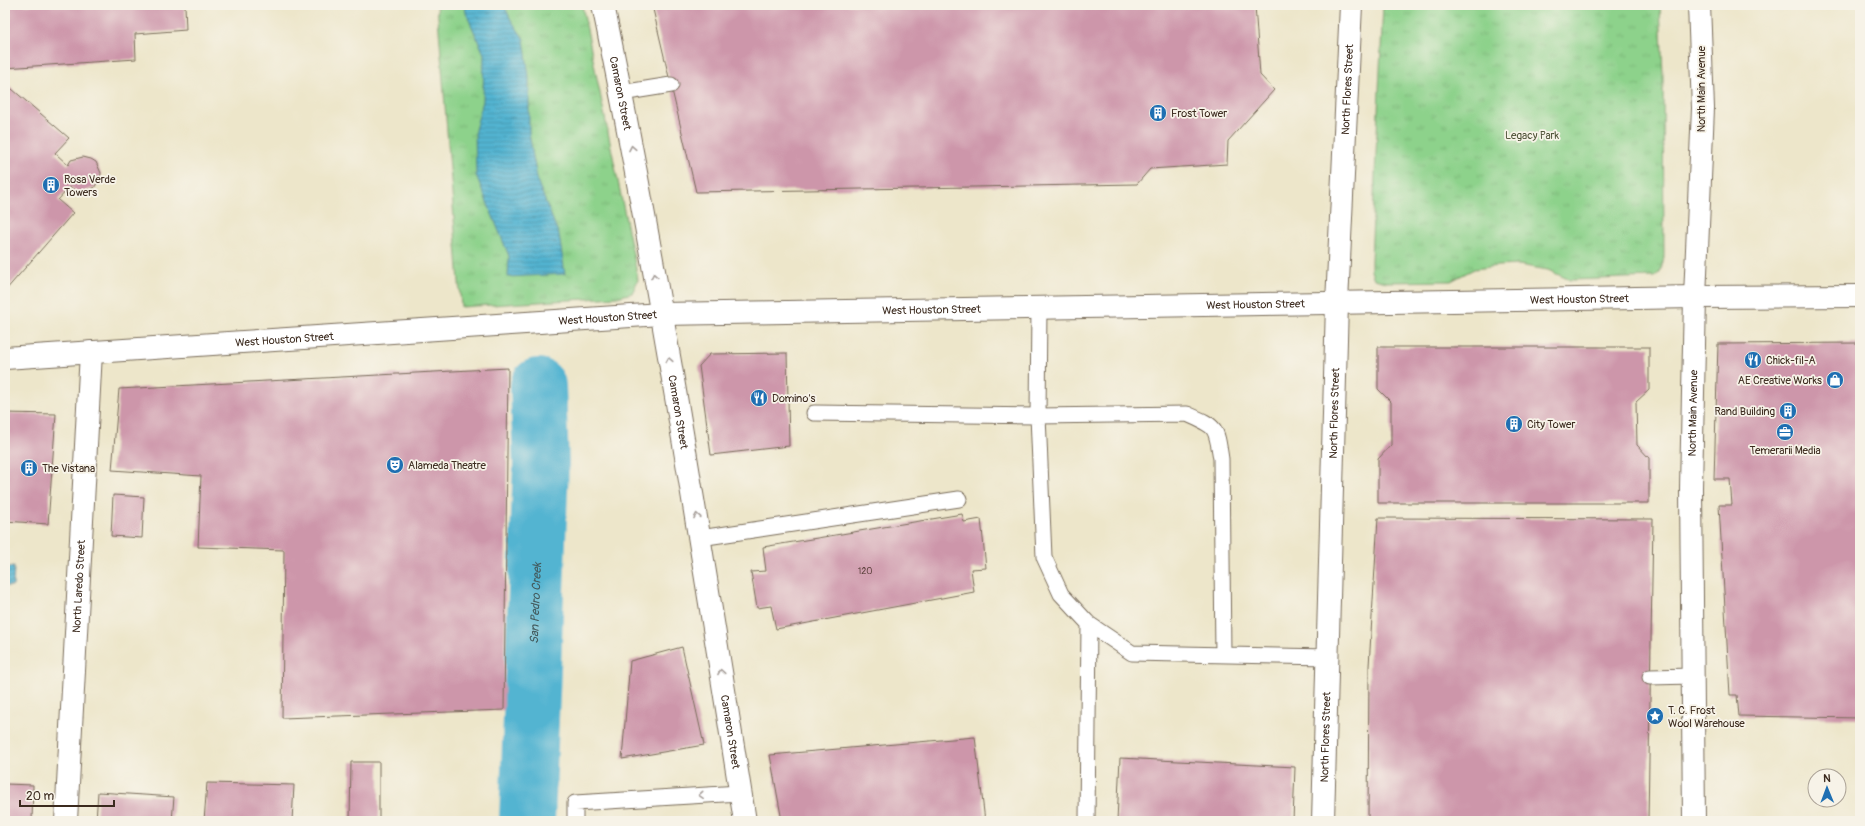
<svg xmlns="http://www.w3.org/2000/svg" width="1865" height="826" viewBox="0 0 1865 826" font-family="Pangolin,sans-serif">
	<defs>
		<pattern id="park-tufts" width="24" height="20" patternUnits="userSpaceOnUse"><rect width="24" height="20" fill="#8dd28b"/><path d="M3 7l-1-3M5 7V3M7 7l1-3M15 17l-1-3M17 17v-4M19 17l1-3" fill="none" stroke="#7bb478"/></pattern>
		<pattern id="water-rules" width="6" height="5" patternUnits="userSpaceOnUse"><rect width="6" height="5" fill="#52b4d1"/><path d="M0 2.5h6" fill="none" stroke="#4593a9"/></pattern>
	</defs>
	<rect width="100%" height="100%" fill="#f7f3e8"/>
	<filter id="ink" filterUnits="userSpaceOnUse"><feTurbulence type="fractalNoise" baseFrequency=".025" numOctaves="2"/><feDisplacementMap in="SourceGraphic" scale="8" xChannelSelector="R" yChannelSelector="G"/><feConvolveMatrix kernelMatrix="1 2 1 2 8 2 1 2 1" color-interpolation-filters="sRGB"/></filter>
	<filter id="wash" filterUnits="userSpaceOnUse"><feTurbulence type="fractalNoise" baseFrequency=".012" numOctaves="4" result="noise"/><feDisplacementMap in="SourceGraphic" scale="16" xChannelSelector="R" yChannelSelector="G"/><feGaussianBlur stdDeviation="0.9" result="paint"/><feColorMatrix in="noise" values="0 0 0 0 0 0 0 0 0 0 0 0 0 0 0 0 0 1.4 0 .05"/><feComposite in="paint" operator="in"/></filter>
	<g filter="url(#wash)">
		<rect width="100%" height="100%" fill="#ede6ca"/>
		<!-- park -->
		<path fill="url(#park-tufts)" stroke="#647e54" d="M437,5H582L636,269L638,280L632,293L617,297L461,307Z
			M1383,5H1660L1663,75L1664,258L1660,272L1654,277L1570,280L1548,270L1519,265L1498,266L1474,269L1451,281L1387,282L1374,279L1371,271V260Z"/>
		<!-- water -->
		<path fill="url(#water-rules)" stroke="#466f78" d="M465,5H504L511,20L524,39L529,77V132L532,151L538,183L559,235L565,274L508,277L509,256L476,175L475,130L483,101L484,54L466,13Z
			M5,567H14L13,586H5Z"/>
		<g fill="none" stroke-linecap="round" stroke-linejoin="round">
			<!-- river -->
			<path stroke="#52b4d1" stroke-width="56" id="s1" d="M527,821L541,464L538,386"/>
		</g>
		<g id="blocks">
			<!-- building -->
			<path fill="#cd96aa" d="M5,5H185L186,30L135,34L136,59L5,68Z
				M652,5H1255L1260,75L1274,90L1228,141L1227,164L1150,169L1137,184L696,192Z
				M5,83L69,138L55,153L68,165L71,160L83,157L91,159L96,162L101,173L100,179L94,188L83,192L76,191L70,187L58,200L73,213L5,291Z
				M1860,343V718L1739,716L1737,695H1730L1719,505H1732L1730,479H1714L1718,344Z
				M1378,347H1649V390L1636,402L1637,445L1649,458V503H1378V459L1391,445V402L1378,389Z
				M787,353L789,446L711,455L699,366L710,354Z
				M508,368L504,710L282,718L284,550L198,547L201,476L112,470L119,389Z
				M5,413L56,414L48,524L5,521Z
				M113,495L144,497L142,538L111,536Z
				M962,514L964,522L981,519L986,568L971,569L974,592L776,629L771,606L757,608L751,572L766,571L763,547Z
				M1378,518L1653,519L1648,821H1368L1369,666Z
				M682,647L704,745L622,759L630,661Z
				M975,737L985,821H782L770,755Z
				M1120,758L1295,767L1293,821H1117Z
				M351,762H379V821H350Z
				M207,783L294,785L292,821H204Z
				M5,784L33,785L32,821H5Z
				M98,792L174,797L172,821H96Z"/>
		</g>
	</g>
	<g filter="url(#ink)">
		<use href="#blocks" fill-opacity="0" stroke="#796c5a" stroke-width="1"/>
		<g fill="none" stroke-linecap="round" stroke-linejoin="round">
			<defs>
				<path id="lane" d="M621,93L671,85
					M814,413L1038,416L1039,307
					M700,538L959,499
					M1089,624L1132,653L1328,657
					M1650,677L1693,676
					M575,821V803L740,793
					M1087,821L1089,624L1061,594L1044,557L1038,416L1187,414C1217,427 1216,426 1221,459L1223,655"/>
				<g id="street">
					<path id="s2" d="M603,5C659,275 701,548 745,821"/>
					<path id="s3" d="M66,821L91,352"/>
				</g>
				<g id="secondary">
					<path id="s4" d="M5,358L661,314L1695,297L1860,296"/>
					<path id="s5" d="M1323,821L1337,303L1351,5"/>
					<path id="s6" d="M1694,821L1691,488L1695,297L1703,108L1699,5"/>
				</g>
			</defs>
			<!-- lane casing -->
			<use href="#lane" stroke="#796c5a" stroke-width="17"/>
			<!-- street casing -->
			<use href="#street" stroke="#796c5a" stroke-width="24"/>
			<!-- secondary casing -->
			<use href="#secondary" stroke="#796c5a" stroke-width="24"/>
			<!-- lane -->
			<use href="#lane" stroke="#fff" stroke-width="15"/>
			<!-- street -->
			<use href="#street" stroke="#fff" stroke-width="22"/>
			<!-- secondary -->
			<use href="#secondary" stroke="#fff" stroke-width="22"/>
		</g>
		<!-- one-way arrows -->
		<defs><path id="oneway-chevron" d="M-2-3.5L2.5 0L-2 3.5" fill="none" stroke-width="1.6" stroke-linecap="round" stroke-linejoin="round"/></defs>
		<g stroke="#a79f9a">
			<use href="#oneway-chevron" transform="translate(632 148) rotate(-101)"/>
			<use href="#oneway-chevron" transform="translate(654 276) rotate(-100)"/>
			<use href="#oneway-chevron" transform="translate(669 360) rotate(-100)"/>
			<use href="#oneway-chevron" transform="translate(697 516) rotate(-100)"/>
			<use href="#oneway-chevron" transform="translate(721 672) rotate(-99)"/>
			<use href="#oneway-chevron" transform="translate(701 795) rotate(176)"/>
		</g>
	</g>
	<!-- icons -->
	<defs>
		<symbol id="building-disc" viewBox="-11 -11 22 22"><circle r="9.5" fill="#1f6fb2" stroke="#f7f3e8"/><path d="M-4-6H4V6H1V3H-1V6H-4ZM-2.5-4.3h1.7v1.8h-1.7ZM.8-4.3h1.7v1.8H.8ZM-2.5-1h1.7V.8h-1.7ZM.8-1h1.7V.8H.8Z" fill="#fff"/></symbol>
		<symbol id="restaurant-disc" viewBox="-11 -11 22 22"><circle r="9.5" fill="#1f6fb2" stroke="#f7f3e8"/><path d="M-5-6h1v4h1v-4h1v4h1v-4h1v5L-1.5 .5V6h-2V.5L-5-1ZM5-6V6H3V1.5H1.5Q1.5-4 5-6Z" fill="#fff"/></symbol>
		<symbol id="shop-disc" viewBox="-11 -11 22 22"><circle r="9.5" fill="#1f6fb2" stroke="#f7f3e8"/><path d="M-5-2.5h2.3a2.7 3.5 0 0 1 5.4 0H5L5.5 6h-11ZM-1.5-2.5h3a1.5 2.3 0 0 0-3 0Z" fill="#fff"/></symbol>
		<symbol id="office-disc" viewBox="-11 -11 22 22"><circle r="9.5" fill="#1f6fb2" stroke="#f7f3e8"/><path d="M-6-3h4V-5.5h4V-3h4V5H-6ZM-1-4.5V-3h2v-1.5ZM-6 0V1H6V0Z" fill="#fff"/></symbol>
		<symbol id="theatre-disc" viewBox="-11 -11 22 22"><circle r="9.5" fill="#1f6fb2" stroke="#f7f3e8"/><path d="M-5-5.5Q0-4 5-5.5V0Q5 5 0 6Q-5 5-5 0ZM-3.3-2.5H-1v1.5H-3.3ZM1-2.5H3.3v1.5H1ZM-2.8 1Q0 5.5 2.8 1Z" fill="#fff"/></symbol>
		<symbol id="sight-disc" viewBox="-11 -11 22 22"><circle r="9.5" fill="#1f6fb2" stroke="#f7f3e8"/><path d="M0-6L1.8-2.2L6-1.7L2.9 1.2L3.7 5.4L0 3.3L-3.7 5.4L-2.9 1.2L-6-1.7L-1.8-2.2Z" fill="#fff"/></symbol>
	</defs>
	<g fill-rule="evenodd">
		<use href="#building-disc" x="1148" y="103" width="20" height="20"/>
		<use href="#building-disc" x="41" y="175" width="20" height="20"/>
		<use href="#restaurant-disc" x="1743" y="350" width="20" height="20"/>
		<use href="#shop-disc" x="1825" y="370" width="20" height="20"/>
		<use href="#restaurant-disc" x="749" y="388" width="20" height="20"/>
		<use href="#building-disc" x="1778" y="401" width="20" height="20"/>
		<use href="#building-disc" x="1504" y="414" width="20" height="20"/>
		<use href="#office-disc" x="1775" y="422" width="20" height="20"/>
		<use href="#theatre-disc" x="385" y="455" width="20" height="20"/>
		<use href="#building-disc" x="19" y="458" width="20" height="20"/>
		<use href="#sight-disc" x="1645" y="706" width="20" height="20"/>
	</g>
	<g text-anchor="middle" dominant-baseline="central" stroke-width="3.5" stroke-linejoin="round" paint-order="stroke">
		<!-- number labels -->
		<g font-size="9" fill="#604541">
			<text x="865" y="571">120</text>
		</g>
		<!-- street labels -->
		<g font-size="11" fill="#3b2a1e" stroke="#f7f3e8">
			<text stroke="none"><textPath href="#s5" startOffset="732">North Flores Street</textPath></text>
			<text transform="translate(1701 89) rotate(-90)">North Main Avenue</text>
			<text stroke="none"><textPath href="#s2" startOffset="90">Camaron Street</textPath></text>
			<text stroke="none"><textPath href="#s4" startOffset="1576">West Houston Street</textPath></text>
			<text stroke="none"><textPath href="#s4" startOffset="1252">West Houston Street</textPath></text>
			<text stroke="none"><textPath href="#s4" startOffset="928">West Houston Street</textPath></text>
			<text stroke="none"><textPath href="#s4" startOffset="604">West Houston Street</textPath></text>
			<text stroke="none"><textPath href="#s4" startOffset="280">West Houston Street</textPath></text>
			<text stroke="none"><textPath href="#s2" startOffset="414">Camaron Street</textPath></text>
			<text stroke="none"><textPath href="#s5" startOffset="408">North Flores Street</textPath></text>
			<text stroke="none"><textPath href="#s6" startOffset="408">North Main Avenue</textPath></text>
			<text stroke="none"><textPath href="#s3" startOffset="235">North Laredo Street</textPath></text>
			<text stroke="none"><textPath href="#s2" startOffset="738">Camaron Street</textPath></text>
			<text stroke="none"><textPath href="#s5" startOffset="84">North Flores Street</textPath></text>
		</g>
		<!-- poi labels -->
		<g font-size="11" fill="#3b2a1e" stroke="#f7f3e8" text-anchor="start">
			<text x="1171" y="113">Frost Tower</text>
			<text x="64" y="179">Rosa Verde<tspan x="64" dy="13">Towers</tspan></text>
			<text x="1766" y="360">Chick-fil-A</text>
			<text x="1822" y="380" text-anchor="end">AE Creative Works</text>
			<text x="772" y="398">Domino's</text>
			<text x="1775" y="411" text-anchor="end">Rand Building</text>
			<text x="1527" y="424">City Tower</text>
			<text x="1785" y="450" text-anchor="middle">Temerarii Media</text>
			<text x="408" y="465">Alameda Theatre</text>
			<text x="42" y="468">The Vistana</text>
			<text x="1668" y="710">T. C. Frost<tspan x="1668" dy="13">Wool Warehouse</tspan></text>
		</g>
		<!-- park labels -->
		<g font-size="11" fill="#505439" stroke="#f7f3e8">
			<text x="1532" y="135">Legacy Park</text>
		</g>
		<!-- water labels -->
		<g font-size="12" font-style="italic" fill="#435a5d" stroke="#f7f3e8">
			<text stroke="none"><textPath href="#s1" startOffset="218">San Pedro Creek</textPath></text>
		</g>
	</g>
	<!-- margin -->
	<rect width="1865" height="826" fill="none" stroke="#f7f3e8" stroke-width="20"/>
	<!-- north arrow -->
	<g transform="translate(1827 788) rotate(359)"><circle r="19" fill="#f7f3e8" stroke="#aca397"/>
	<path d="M0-3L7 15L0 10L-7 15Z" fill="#1f6fb2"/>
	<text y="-6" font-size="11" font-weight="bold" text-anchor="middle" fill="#3b2a1e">N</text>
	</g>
	<!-- scale -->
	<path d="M20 800v6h94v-6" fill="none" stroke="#3b2a1e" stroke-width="2"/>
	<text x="26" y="800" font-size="12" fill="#3b2a1e" stroke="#f7f3e8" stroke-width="3" paint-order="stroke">20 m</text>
</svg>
